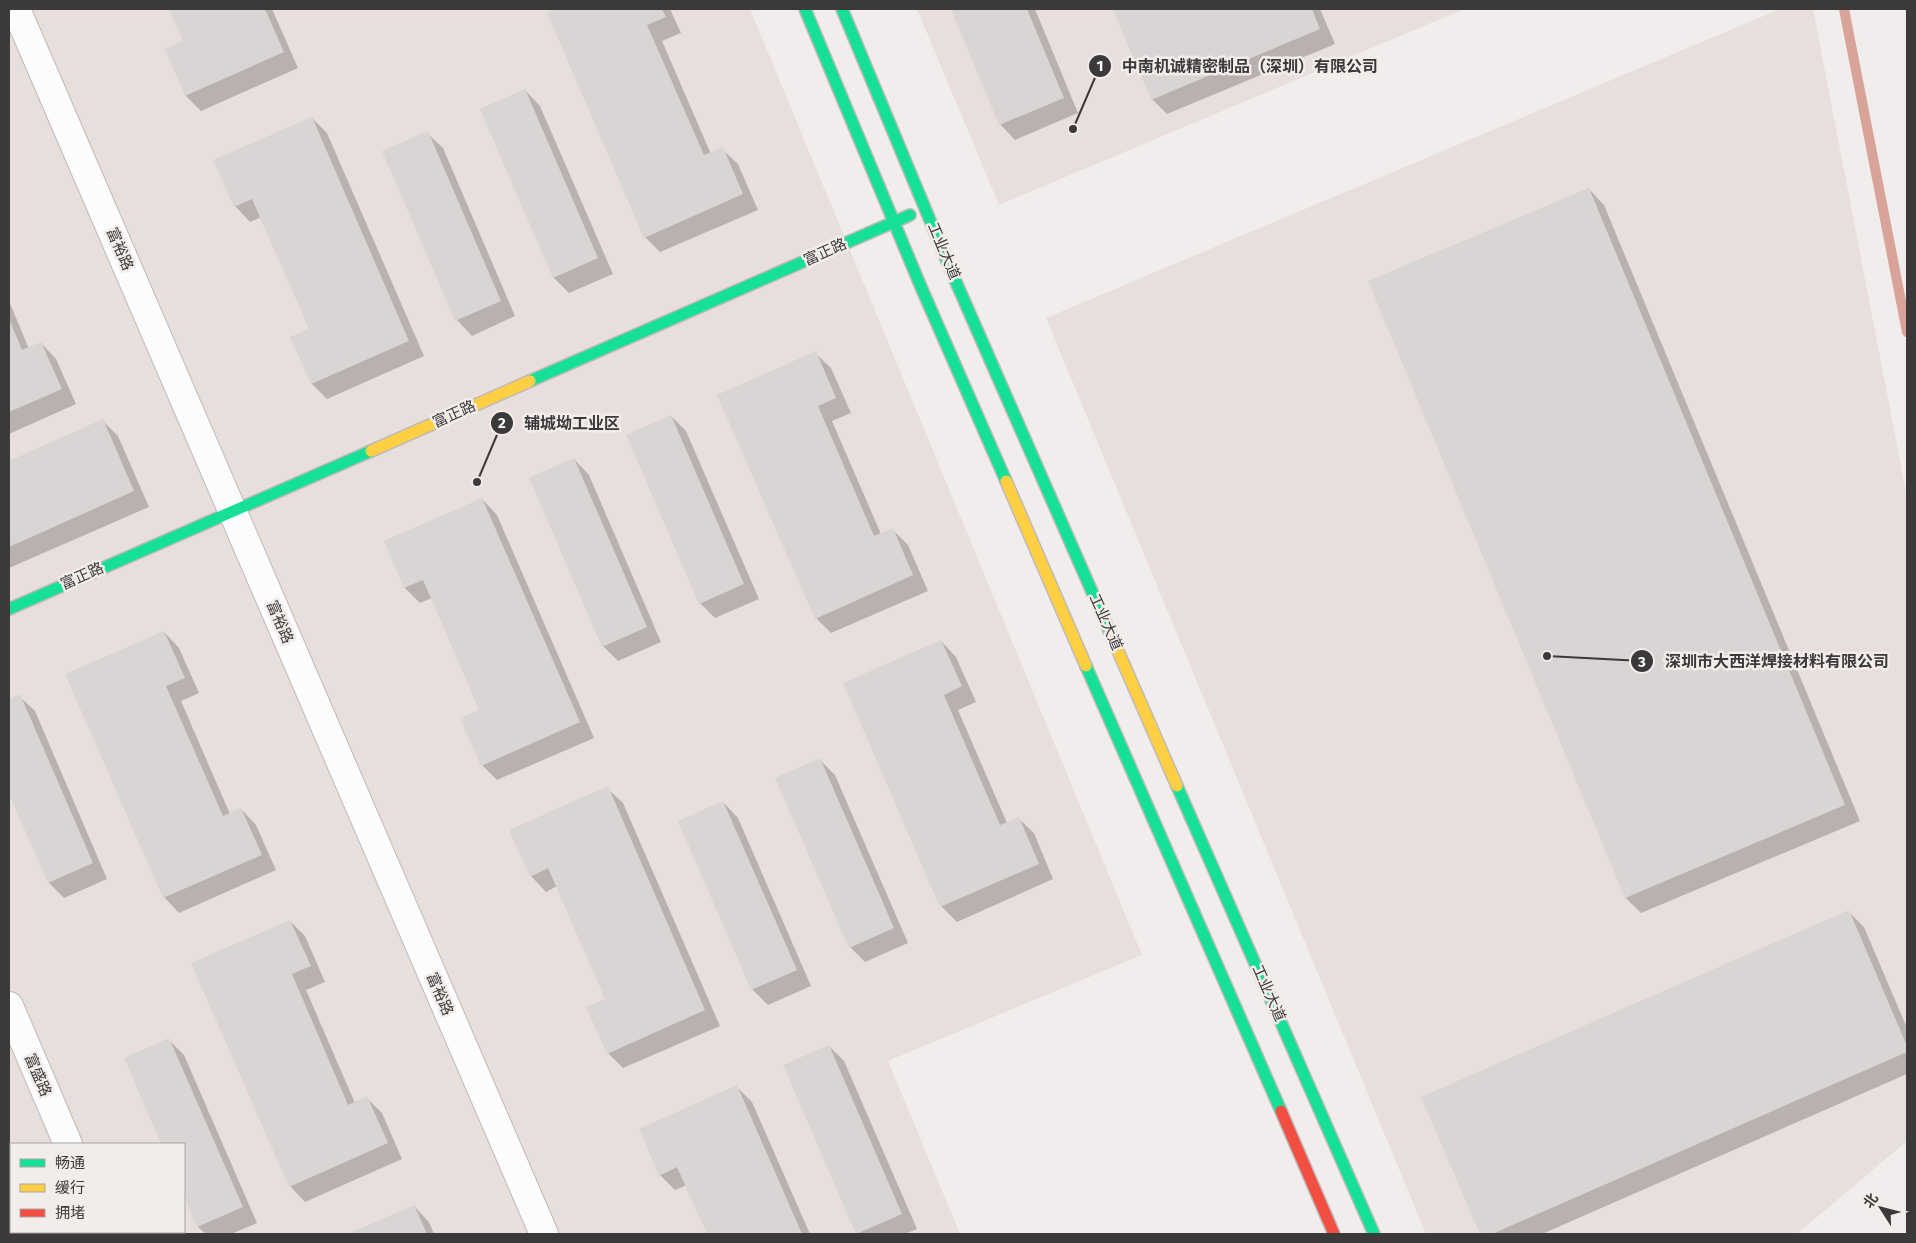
<svg xmlns="http://www.w3.org/2000/svg" width="1916" height="1243" viewBox="0 0 1916 1243" font-family="'Fira Sans','Noto Sans SC',sans-serif">
	<rect width="100%" height="100%" fill="#f1edec"/>
	<!-- built -->
	<path fill="#e8dedc" fill-rule="evenodd" d="M9,9H750L1142,955L888,1061L960,1234H9ZM11,1144H184V1232H11Z
		M917,9H1464L999,205Z
		M1780,9H1813L1907,497V1141L1797,1234H1426L1046,318Z"/>
	<!-- shadow -->
	<path fill="#0003" d="M171,9H272L298,68L201,111L186,96L185,42Z
		M560,9H670L681,33L662,41L711,154L722,149L738,164L758,210L660,252L645,237L548,14Z
		M952,9H1035L1078,113L1015,140L1000,124Z
		M1114,9H1320L1335,44L1167,114L1152,99Z
		M525,90L540,106L613,274L569,293L554,278L481,109Z
		M312,118L327,133L424,356L327,399L312,384L292,338L310,330L261,217L250,222L235,206Z
		M427,133L443,148L515,316L472,336L457,320Z
		M1589,189L1604,205L1860,821L1641,913L1626,898L1370,281Z
		M9,301L29,349L41,343L56,359L76,404L9,434Z
		M815,353L831,368L851,413L832,421L881,534L892,529L908,545L928,591L831,633L816,618Z
		M671,416L686,431L759,599L715,618L700,603Z
		M103,421L118,436L149,507L9,568V463Z
		M574,459L589,475L661,642L618,661L603,646Z
		M482,499L497,515L594,738L497,780L482,765L481,711L432,598L420,603L405,588L385,542Z
		M164,632L179,648L199,693L181,701L230,814L241,809L256,825L276,870L179,913L164,897Z
		M941,641L956,657L976,702L958,710L1007,823L1018,818L1034,833L1053,879L957,922L941,906L844,684Z
		M19,696L35,711L107,879L64,898L49,883L9,791V701Z
		M820,760L835,775L908,943L865,962L850,947Z
		M607,788L623,803L720,1026L623,1068L608,1053L606,999L557,886L546,892L531,876Z
		M723,802L738,818L811,986L768,1005L752,989Z
		M1849,912L1864,927L1907,1028V1074L1542,1234H1482L1423,1098Z
		M290,921L305,936L325,982L306,990L355,1103L367,1098L382,1113L402,1159L305,1202L290,1186Z
		M169,1040L184,1055L257,1223L231,1234H206L198,1227L184,1193V1144H163L125,1059Z
		M829,1046L844,1061L917,1229L905,1234L858,1233Z
		M737,1087L752,1102L810,1234H708L687,1185L675,1190L660,1175Z
		M414,1206L429,1222L434,1234H351Z"/>
	<g fill="none" stroke-linecap="round" stroke-linejoin="round">
		<!-- stream -->
		<path stroke="#d8a49a" stroke-width="10" d="M1844,9L1907,332"/>
	</g>
	<!-- building -->
	<path fill="#d8d5d4" d="M169,9H265L284,52L185,96L165,49L183,41Z
		M557,9H662L666,17L647,25L704,155L723,147L743,194L644,238L547,13Z
		M951,9H1027L1064,98L999,125Z
		M1113,9H1312L1320,29L1151,100Z
		M525,89L598,258L553,278L480,109Z
		M312,117L409,341L311,384L290,337L309,329L252,199L234,207L213,160Z
		M428,131L501,301L455,321L382,151Z
		M1589,188L1845,805L1625,898L1368,281Z
		M9,319L22,350L41,342L62,389L9,412Z
		M816,351L836,398L818,406L874,536L893,528L913,575L815,619L717,395Z
		M671,415L744,584L699,604L626,435Z
		M103,419L134,491L9,547V461Z
		M574,458L647,627L602,647L529,478Z
		M482,498L580,722L481,766L460,718L479,710L423,580L404,588L384,541Z
		M164,631L185,678L166,686L223,816L241,808L262,855L163,898L65,674Z
		M941,640L962,686L944,695L1000,825L1019,817L1039,864L940,907L843,683Z
		M20,694L93,863L48,883L9,794V699Z
		M820,758L894,928L849,948L775,778Z
		M608,786L705,1010L607,1054L586,1007L605,999L548,868L530,877L509,830Z
		M723,801L797,970L751,990L678,821Z
		M1849,910L1907,1046V1052L1492,1234H1480L1421,1097Z
		M290,920L311,966L292,974L348,1105L367,1096L388,1143L289,1187L191,963Z
		M169,1038L243,1207L197,1227L184,1196V1144H161L124,1058Z
		M829,1045L902,1214L856,1234L783,1065Z
		M737,1085L802,1234H707L677,1167L659,1176L639,1129Z
		M414,1205L427,1234H348Z"/>
	<g fill="none" stroke-linecap="round" stroke-linejoin="round">
		<defs>
			<path id="street" d="M16,9L544,1234
				M9,1006L68,1144
				M106,1232L107,1234"/>
			<path id="fast" d="M805,9L921,287L1006,481
				M842,9L952,273L1111,635
				M530,381L910,215
				M9,609L371,451
				M1086,666L1281,1111
				M1177,786L1374,1234"/>
			<path id="slow" d="M371,451L530,381
				M1006,481L1086,666
				M1111,635L1177,786"/>
			<path id="jam" d="M1281,1111L1334,1234"/>
		</defs>
		<!-- street casing -->
		<use href="#street" stroke="#bdbab9" stroke-width="30"/>
		<!-- fast casing -->
		<use href="#fast" stroke="#bdbab9" stroke-width="14"/>
		<!-- slow casing -->
		<use href="#slow" stroke="#bdbab9" stroke-width="14"/>
		<!-- jam casing -->
		<use href="#jam" stroke="#bdbab9" stroke-width="14"/>
		<!-- street -->
		<use href="#street" stroke="#fdfcfc" stroke-width="28"/>
		<!-- fast -->
		<use href="#fast" stroke="#16e098" stroke-width="11"/>
		<!-- slow -->
		<use href="#slow" stroke="#ffcf43" stroke-width="11"/>
		<!-- jam -->
		<use href="#jam" stroke="#f24e42" stroke-width="11"/>
	</g>
	<g text-anchor="middle" dominant-baseline="central" stroke-width="5" stroke-linejoin="round" paint-order="stroke">
		<!-- street labels -->
		<g font-size="15" fill="#3b3939" stroke="#f2eceb">
			<text transform="translate(120 249) rotate(67)">富裕路</text>
			<text transform="translate(944 251) rotate(67)">工业大道</text>
			<text transform="translate(825 252) rotate(-24)">富正路</text>
			<text transform="translate(454 414) rotate(-24)">富正路</text>
			<text transform="translate(82 576) rotate(-24)">富正路</text>
			<text transform="translate(280 622) rotate(67)">富裕路</text>
			<text transform="translate(1106 622) rotate(66)">工业大道</text>
			<text transform="translate(1269 993) rotate(66)">工业大道</text>
			<text transform="translate(440 994) rotate(67)">富裕路</text>
			<text transform="translate(38 1075) rotate(67)">富盛路</text>
		</g>
	</g>
	<!-- callouts -->
	<path fill="none" stroke="#3b3939" stroke-width="2" d="M1073 129L1100 66M477 482L502 423M1547 656L1642 661"/>
	<g fill="#3b3939" stroke="#f2eceb" stroke-width="2">
		<circle cx="1073" cy="129" r="5"/>
		<circle cx="477" cy="482" r="5"/>
		<circle cx="1547" cy="656" r="5"/>
		<circle cx="1100" cy="66" r="12"/>
		<circle cx="502" cy="423" r="12"/>
		<circle cx="1642" cy="661" r="12"/>
	</g>
	<g font-size="15" text-anchor="middle" font-weight="bold" fill="#fff">
		<text x="1100" y="71">1</text>
		<text x="502" y="428">2</text>
		<text x="1642" y="667">3</text>
	</g>
	<g font-size="16" text-anchor="middle" font-weight="bold" fill="#3b3939" stroke="#f2eceb" stroke-width="5" stroke-linejoin="round" paint-order="stroke">
		<text x="1250" y="72">中南机诚精密制品（深圳）有限公司</text>
		<text x="572" y="429">辅城坳工业区</text>
		<text x="1777" y="667">深圳市大西洋焊接材料有限公司</text>
	</g>
	<!-- border -->
	<rect width="1916" height="1243" fill="none" stroke="#3b3939" stroke-width="20"/>
	<!-- legend -->
	<rect x="10" y="1143" width="175" height="90" fill="#f2eceb" stroke="#a9a4a4"/>
	<rect x="20" y="1159" width="25" height="8" fill="#16e098" stroke="#a9a4a4"/>
	<text x="55" y="1168" font-size="15" fill="#3b3939">畅通</text>
	<rect x="20" y="1184" width="25" height="8" fill="#ffcf43" stroke="#a9a4a4"/>
	<text x="55" y="1193" font-size="15" fill="#3b3939">缓行</text>
	<rect x="20" y="1209" width="25" height="8" fill="#f24e42" stroke="#a9a4a4"/>
	<text x="55" y="1218" font-size="15" fill="#3b3939">拥堵</text>
	<!-- north arrow -->
	<g transform="translate(1881 1208) rotate(306)" stroke="#f2eceb" stroke-width="4" paint-order="stroke">
	<path d="M0-4L9 19L0 12L-9 19Z" fill="#3b3939"/>
	<text y="-8" font-size="14" font-weight="bold" text-anchor="middle" fill="#3b3939">北</text>
	</g>
</svg>
